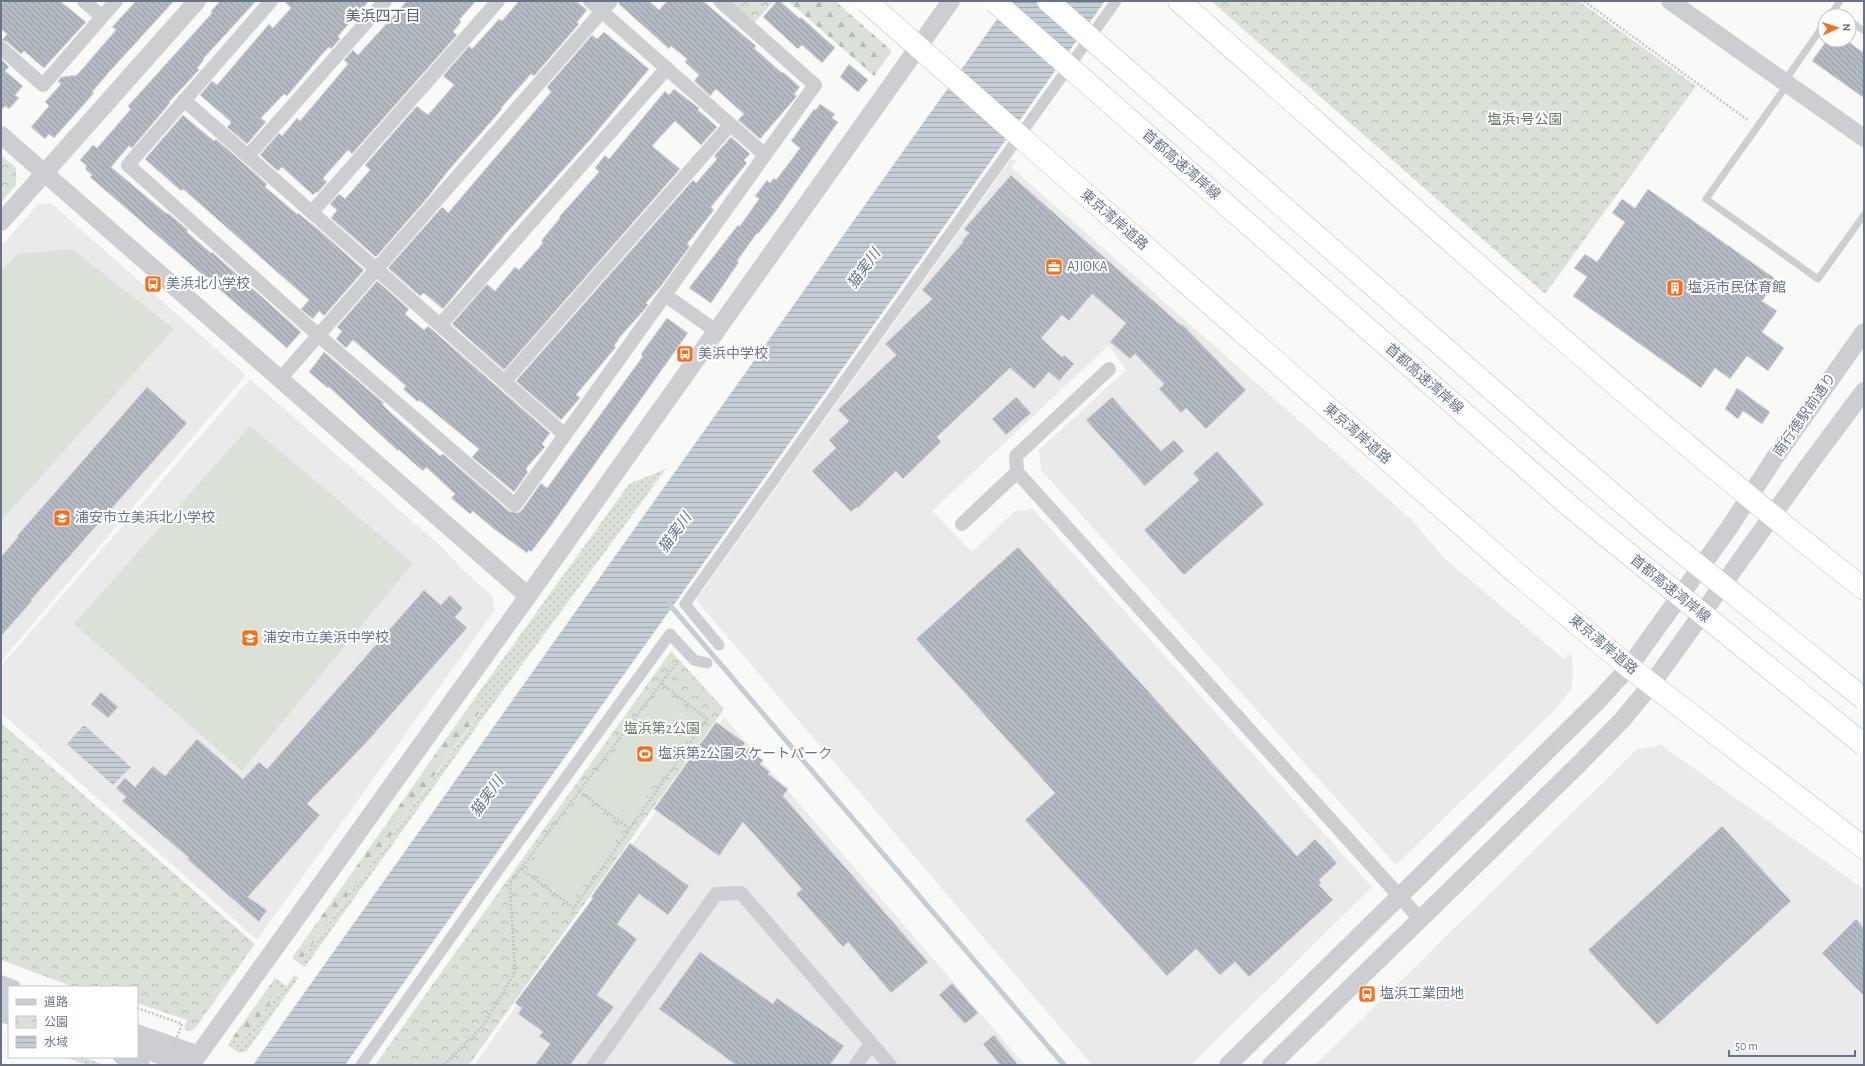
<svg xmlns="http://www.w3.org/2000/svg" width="1865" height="1066" viewBox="0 0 1865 1066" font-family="'Alegreya Sans','Noto Sans JP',sans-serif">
	<defs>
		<pattern id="grass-dots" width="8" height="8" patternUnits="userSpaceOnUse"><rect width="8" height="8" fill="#dae2d7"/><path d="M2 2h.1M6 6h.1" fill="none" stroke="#b4bcb4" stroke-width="1.8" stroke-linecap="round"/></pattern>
		<pattern id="forest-firs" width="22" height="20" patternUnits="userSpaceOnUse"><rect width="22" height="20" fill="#dae2d7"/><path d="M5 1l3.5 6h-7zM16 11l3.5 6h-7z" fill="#b4bcb4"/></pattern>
		<pattern id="park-crowns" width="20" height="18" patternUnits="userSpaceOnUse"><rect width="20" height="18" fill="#dae2d7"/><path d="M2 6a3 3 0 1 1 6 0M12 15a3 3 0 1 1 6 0" fill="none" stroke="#b4bcb4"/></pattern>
		<pattern id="water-rules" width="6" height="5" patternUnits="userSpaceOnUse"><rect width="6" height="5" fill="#c5ced5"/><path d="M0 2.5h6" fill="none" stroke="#a4acb3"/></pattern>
		<pattern id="building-back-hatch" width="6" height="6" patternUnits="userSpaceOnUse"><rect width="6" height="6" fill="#b4bac2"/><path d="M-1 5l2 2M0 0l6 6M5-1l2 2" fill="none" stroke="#969ca4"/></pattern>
	</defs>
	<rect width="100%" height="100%" fill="#f9f9f7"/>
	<!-- built -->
	<path fill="#eaeaea" d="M1012,158L1016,161L1011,167L1412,520L1445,559L1564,659L1568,653L1572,657L1573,674L1571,689L1557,708L1396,865L1041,470L1039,450L1126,370L1109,345L932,511L972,552L1015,511L1033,509L1372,887L1191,1065H1092L696,600Z
		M51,203L246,375L1,661V247L38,204Z
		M250,379L444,549L461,568L492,596L495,610L257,940L1,713V666Z
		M724,717L1025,1065H474Z
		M1661,745L1864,889V1065H1315L1636,750Z"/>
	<!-- grass -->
	<path fill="url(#grass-dots)" d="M666,469L490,708L305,967L299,963L482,710L472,702L629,484Z
		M294,975L298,978L247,1051L239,1053L228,1045L233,1037L241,1043L280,990L271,984L275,978L287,986Z
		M65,1057H83L105,1065H87Z"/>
	<!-- forest -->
	<path fill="url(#forest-firs)" d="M788,1H835L892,51L874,76Z
		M472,702L482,709L299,963L292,958Z
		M271,984L280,990L241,1043L233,1037Z"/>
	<!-- park -->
	<path fill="url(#park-crowns)" d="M729,1H774L754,23Z
		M1211,1H1579L1696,86L1545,294Z
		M1,155L16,168V185L1,203Z
		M671,651L724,709L469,1065H375Z
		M1,723L255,944L194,1030L188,1031L184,1028L187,1020L137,1003V987H74L1,960Z"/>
	<!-- pitch -->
	<path fill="#dae2d7" d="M72,249L174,329L1,521V271L17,254Z
		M250,426L413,563L242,771L74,624Z
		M660,689L702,718L629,820L588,790Z
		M579,798L623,830L573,900L529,867Z"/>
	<!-- water -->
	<path fill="url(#water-rules)" d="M1010,1H1105L345,1065H253Z
		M84,725L131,767L113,785L67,744Z"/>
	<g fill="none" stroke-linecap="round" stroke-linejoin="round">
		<!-- stream -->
		<path stroke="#c5ced5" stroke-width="5" d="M669,604L1064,1065"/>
	</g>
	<!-- building -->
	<path fill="url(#building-back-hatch)" stroke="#dbdbd9" d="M5,1H60L86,22L44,68L24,51L21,54L7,42L2,40L7,34L1,29V5Z
		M136,1H174L110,71L92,92L94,93L54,138L49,134L45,139L31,127L49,106L45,102L61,84L58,81L61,77L77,75L116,30L112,27Z
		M220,1H256L203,59L204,60L197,68L199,70L169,102L170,103L132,148L129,146L111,167L167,214L168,213L188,230L187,232L211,253L212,252L301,332L287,348L90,177L92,175L85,169L87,166L80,160L93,145L97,148L131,109L128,106L212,13L211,11Z
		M284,1H369L339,35L338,37L340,39L331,49L329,47L325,51L287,96L284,94L261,118L266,122L247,144L227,127L231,123L230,121L200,95L212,81L217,85L269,24L273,28L291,8Z
		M407,1H476L459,20L461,22L453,32L457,35L352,154L348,150L324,177L323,179L327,182L317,193L316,192L313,195L282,167L278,171L260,155L279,133L282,136L297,118L300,121L348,64L344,60L353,50L358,55Z
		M519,1H576L587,10L577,22L579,24L534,76L531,74L501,108L502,109L448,171L429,196L376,257L331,218L337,210L330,204L339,194L345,199L370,170L365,165L417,106L428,115L454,85L443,76L469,46L472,49L499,19L502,21Z
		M619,1H649L659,10L667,1H703L756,46L754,48L782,73L783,72L800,87L794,94L797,96L760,139L738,120L744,114L716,89L710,96L694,81L699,75L685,62L687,59L671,46L669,49L619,4Z
		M777,1H780L800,19L801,17L835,48L822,63L802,45L798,49L763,17Z
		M604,32L649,69L589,141L507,232L443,309L424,293L420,296L388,268L442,207L448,213L551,92L547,87L592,35L597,39Z
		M1827,40H1846L1864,53V98L1812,61Z
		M1,59L9,67L5,71L23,86L15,95L19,98L9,109L5,106L1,110Z
		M849,64L868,80L858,92L840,77Z
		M674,89L699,108L698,110L717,127L701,145L675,121L652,146L680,169L504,370L452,324L487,284L495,291L515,267L519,270L543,243L541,241L560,218L559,217L599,172L595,168L605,155L609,159L665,91L669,95Z
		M820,104L835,114L832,118L838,122L776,211L758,234L757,233L737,261L739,262L711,303L689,288L738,225L740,226L759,199L755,196L767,180L770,183L774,178L776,180L789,163L800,148L791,141L814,109L816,110Z
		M183,115L214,141L216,139L267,184L265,187L297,214L298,213L319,230L364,270L324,316L319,311L313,319L301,309L309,300L183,189L181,191L145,159Z
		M731,137L750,154L744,160L747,163L711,207L714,210L687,244L690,246L661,286L646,303L648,305L644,310L620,337L614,346L616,347L576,395L580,398L561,420L516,381L693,180L696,183L717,159L714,156Z
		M1011,175L1181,325L1182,324L1246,390L1206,429L1186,408L1181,413L1159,389L1164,384L1135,354L1130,359L1110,342L1126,323L1092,294L1069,321L1062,315L1041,338L1062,357L1064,355L1074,364L1059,381L1049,372L1034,389L1010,368L937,437L941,442L903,479L896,471L858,508L857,507L851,512L812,471L836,448L829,440L849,421L838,410L896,355L885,344L932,299L922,290L963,242L962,241L969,233L964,229Z
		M1648,189L1777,280L1762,301L1777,311L1762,332L1784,348L1768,371L1747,356L1730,379L1715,368L1701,388L1573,296L1587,277L1574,268L1585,254L1597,262L1625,222L1612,213L1622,199L1635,208Z
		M377,281L409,309L405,314L424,330L428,326L550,433L542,444L545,447L528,466L526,470L528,472L514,492L472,457L479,449L419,400L418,402L403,389L406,386L353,340L346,348L336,339L342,331L337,327Z
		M667,318L688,333L550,527L531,552L529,550L527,553L494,529L473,511L470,514L451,498L455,494L426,467L423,471L399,450L398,451L329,387L328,388L309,372L324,352L384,403L382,404L390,412L440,456L443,454L509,511L518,513L522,510L541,483L547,488L643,356L641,354Z
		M147,387L187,423L31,600L32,601L1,636V557L18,537L17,536Z
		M1737,388L1770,412L1762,424L1743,411L1738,419L1725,409Z
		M1016,397L1031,413L1006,435L992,419Z
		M1112,397L1161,451L1174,440L1184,451L1145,486L1086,420Z
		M1217,451L1264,504L1184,575L1144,530L1199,480L1193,473Z
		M1018,547L1297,856L1315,839L1337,863L1319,880L1321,883L1319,885L1333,900L1249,977L1235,962L1220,975L1196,949L1167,976L1025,820L1055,793L916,639Z
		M424,590L441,605L450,595L463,608L455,617L467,628L365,744L307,804L320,815L248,897L267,910L259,922L187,859L189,858L122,801L126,797L116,788L125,778L135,787L153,766L165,776L197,739L243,779L259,762L267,769Z
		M101,692L118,707L108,718L91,704Z
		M716,722L745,743L743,746L763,760L760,764L770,772L768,774L788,789L783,796L928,962L891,993L848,942L843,947L796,894L802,889L743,822L719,856L654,809Z
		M1722,826L1791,901L1657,1025L1588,950Z
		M630,843L689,886L668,915L639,894L617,924L637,939L597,995L614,1007L570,1065H535L550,1044L539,1036L543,1032L518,1014L522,1008L515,1003L593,898L591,897Z
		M1856,919L1864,928V996L1822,953Z
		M700,952L773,1004L777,998L844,1046L830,1065H736L659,1009Z
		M952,983L978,1013L965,1024L939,995Z
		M994,1035L1018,1065H1000L983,1044Z"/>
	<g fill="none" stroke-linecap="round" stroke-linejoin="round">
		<defs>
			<path id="trunk" d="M1179,1C1405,200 1627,403 1864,589
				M1216,309L1522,578L1629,667L1864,848"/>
		</defs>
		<!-- trunk casing -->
		<use href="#trunk" stroke="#bbbec2" stroke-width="23"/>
		<!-- path -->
		<path stroke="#c2c4c7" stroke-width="2.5" stroke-dasharray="2 2" stroke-linecap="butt" d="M1584,1L1749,121
			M579,791L630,829
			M521,869L574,908L707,719L660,682
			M444,1065L483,1026L515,972L510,883L678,661"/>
		<!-- service -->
		<path stroke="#ccced2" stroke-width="7" d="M1834,10L1843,16
			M1830,16L1840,1
			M1849,20L1864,31
			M1784,82L1825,23
			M1787,85L1706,199L1818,279L1864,215"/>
		<!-- pedestrian -->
		<path stroke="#ccced2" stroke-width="11" d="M719,645L685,604L1116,1
			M361,1065L497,872L670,634L694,660L707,663"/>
		<!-- minor -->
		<path stroke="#ccced2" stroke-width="14" d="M84,1L102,17
			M271,1L128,165L318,335L515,505L815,85L720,1
			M590,1L765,155
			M1,48L43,85L116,1
			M184,100L565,435
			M248,156L385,1
			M312,212L498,1
			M665,295L716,331
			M441,324L667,68
			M281,378L611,1
			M505,381L730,125
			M1017,472L1420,919
			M962,524L1017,472L1016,456L1109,369
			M1,982L14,987
			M1,1015L9,1018
			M137,1031L200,1053
			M120,1057L143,1065
			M594,1065L716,894L741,893L890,1065
			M856,1065L871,1044"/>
		<!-- tertiary -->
		<path stroke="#ccced2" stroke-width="18" d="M1670,1L1864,138
			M1,135L528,596
			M1,222L197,1
			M1,998L9,1001
			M137,1047L187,1065
			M191,1065L528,596L951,1
			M1228,1065L1599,700L1629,667L1729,528L1774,459L1864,332
			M1271,1065L1579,764L1622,720L1651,685L1808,466L1864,391"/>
		<!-- trunk -->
		<use href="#trunk" stroke="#fff" stroke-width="22"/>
		<defs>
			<path id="trunk-bridge" d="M866,1L1216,309"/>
			<path id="motorway-bridge" d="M994,1L1572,508L1864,745
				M1048,1L1553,443L1653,529L1864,699"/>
		</defs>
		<!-- trunk-bridge casing -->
		<use href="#trunk-bridge" stroke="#bbbec2" stroke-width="23" stroke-linecap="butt"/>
		<!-- motorway-bridge casing -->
		<use href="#motorway-bridge" stroke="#bbbec2" stroke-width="23" stroke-linecap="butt"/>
		<!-- path-bridge -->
		<path stroke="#c2c4c7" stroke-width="2.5" stroke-dasharray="2 2" stroke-linecap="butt" d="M137,1008L182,1024L174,1046"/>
		<!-- trunk-bridge -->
		<use href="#trunk-bridge" stroke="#fff" stroke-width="22"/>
		<!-- motorway-bridge -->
		<use href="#motorway-bridge" stroke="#fff" stroke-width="22"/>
	</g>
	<!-- icons -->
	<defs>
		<symbol id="office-square" viewBox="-11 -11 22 22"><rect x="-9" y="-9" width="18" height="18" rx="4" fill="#f5701b" stroke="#fff"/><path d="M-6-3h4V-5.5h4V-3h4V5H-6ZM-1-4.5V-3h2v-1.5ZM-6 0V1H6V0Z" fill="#fff"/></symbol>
		<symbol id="bus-square" viewBox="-11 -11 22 22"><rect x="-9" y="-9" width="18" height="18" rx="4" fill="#f5701b" stroke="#fff"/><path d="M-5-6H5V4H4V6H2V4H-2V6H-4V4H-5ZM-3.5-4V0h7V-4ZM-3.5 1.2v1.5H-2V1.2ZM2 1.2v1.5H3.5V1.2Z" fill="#fff"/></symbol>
		<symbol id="building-square" viewBox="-11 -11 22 22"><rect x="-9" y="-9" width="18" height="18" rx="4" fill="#f5701b" stroke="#fff"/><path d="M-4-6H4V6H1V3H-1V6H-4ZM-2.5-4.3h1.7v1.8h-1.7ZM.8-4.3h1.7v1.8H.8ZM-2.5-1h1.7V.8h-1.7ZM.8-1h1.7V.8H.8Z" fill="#fff"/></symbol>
		<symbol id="school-square" viewBox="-11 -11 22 22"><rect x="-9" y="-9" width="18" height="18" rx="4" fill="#f5701b" stroke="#fff"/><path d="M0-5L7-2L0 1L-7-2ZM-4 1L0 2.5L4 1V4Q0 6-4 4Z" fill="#fff"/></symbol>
		<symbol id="stadium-square" viewBox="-11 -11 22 22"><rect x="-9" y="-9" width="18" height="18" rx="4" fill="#f5701b" stroke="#fff"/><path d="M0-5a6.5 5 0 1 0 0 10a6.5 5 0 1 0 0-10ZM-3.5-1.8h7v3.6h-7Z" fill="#fff"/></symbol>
	</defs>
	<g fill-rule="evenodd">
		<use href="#office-square" x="1044" y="257" width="20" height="20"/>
		<use href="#bus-square" x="143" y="274" width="20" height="20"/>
		<use href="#building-square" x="1665" y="278" width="20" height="20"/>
		<use href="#bus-square" x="675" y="344" width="20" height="20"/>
		<use href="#school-square" x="52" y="508" width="20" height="20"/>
		<use href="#school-square" x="240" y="628" width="20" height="20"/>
		<use href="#stadium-square" x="635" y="744" width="20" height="20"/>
		<use href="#bus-square" x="1357" y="984" width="20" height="20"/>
	</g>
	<g text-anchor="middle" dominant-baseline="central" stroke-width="4" stroke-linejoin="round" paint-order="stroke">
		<!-- park labels -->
		<g font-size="14" fill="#627b61" stroke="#fff">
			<text x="1525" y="120">塩浜1号公園</text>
			<text x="662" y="729">塩浜第2公園</text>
		</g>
		<!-- street labels -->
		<g font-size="14" fill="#65748b" stroke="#fff">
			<text transform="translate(1181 165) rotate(41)">首都高速湾岸線</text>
			<text transform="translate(1114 220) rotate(41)">東京湾岸道路</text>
			<text transform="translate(1424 379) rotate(41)">首都高速湾岸線</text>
			<text transform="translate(1805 415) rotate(-55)">南行徳駅前通り</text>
			<text transform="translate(1357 434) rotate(41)">東京湾岸道路</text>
			<text transform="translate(1670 589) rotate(39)">首都高速湾岸線</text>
			<text transform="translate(1603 645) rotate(40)">東京湾岸道路</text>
		</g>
		<!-- poi labels -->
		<g font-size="14" fill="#65748b" stroke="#fff" text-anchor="start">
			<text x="1067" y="267">AJIOKA</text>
			<text x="166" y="284">美浜北小学校</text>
			<text x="1688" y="288">塩浜市民体育館</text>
			<text x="698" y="354">美浜中学校</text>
			<text x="75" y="518">浦安市立美浜北小学校</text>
			<text x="263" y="638">浦安市立美浜中学校</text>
			<text x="658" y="754">塩浜第2公園スケートパーク</text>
			<text x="1380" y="994">塩浜工業団地</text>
		</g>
		<!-- neighbourhood labels -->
		<g font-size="15" fill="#545f6f" stroke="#fff">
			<text x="383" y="16">美浜四丁目</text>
		</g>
		<!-- water labels -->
		<g font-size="15" font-style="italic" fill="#617686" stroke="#fff">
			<text transform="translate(864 269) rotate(-54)">猫実川</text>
			<text transform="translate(675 533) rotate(-54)">猫実川</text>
			<text transform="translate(487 797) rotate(-54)">猫実川</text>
		</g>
	</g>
	<!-- border -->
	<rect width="1865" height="1066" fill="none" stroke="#65748b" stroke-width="4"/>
	<!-- legend -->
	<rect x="8" y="986" width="130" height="72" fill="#ffffff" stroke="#c1c7d1"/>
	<rect x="16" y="999" width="20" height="6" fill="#ccced2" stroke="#c1c7d1"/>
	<text x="44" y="1006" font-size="12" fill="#65748b">道路</text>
	<rect x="16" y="1016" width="20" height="12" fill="url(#park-crowns)" stroke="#c1c7d1"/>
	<text x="44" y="1026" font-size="12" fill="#65748b">公園</text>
	<rect x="16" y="1036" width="20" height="12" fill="url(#water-rules)" stroke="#c1c7d1"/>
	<text x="44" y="1046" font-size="12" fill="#65748b">水域</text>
	<!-- north arrow -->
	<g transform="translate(1837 28) rotate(87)"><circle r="19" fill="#ffffff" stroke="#c1c7d1"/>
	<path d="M0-3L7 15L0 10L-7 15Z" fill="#f5701b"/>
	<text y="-6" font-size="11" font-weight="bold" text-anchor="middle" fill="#65748b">N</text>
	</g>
	<!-- scale -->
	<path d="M1729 1050v6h126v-6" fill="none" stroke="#65748b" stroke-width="2"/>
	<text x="1735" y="1050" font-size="12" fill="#65748b" stroke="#ffffff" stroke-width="3" paint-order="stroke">50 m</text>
</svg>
